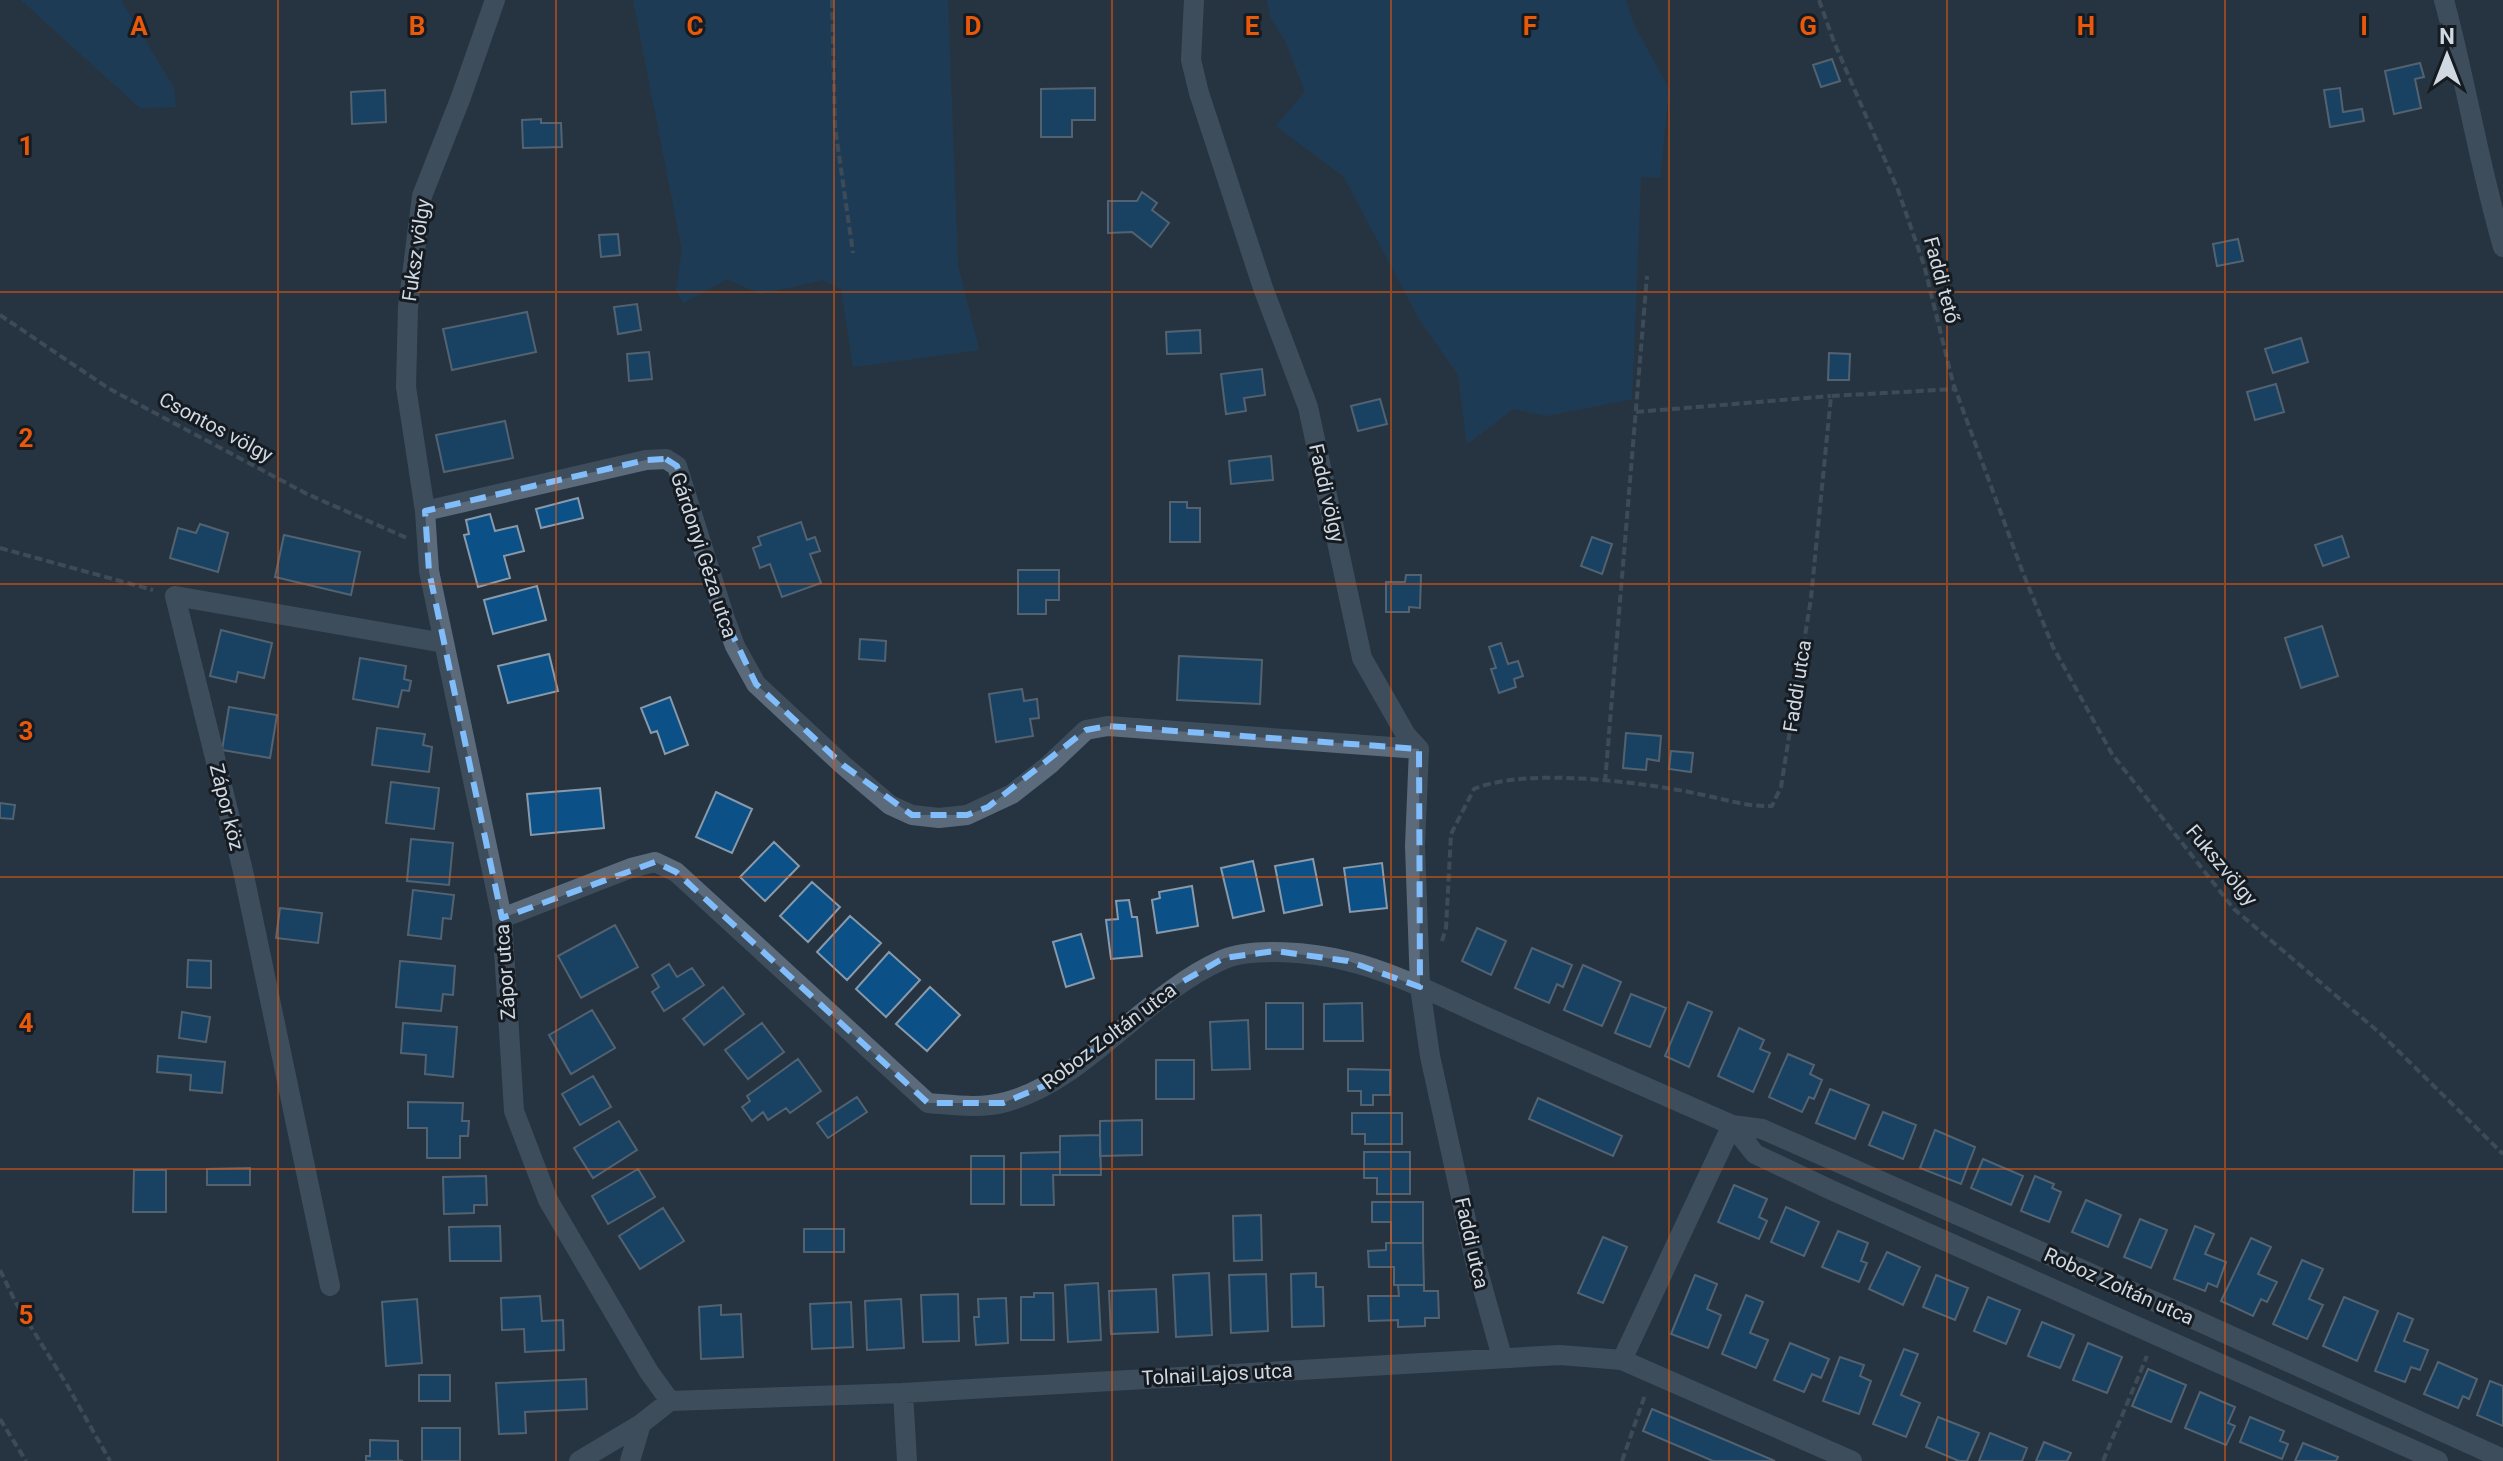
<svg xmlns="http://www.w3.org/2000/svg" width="2503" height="1461" viewBox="0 0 2503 1461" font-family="Roboto,sans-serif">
	<rect width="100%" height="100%" fill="#263442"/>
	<!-- green -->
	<path fill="#16446d" d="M21,0H121L174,88L176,107L140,108Z
		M633,0H948L958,265L979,350L853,367L841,289L823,280L761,294L727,279L683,303L676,290L682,250Z
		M1267,0H1626L1633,23L1669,89L1660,178L1641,177L1632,399L1547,416L1513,409L1467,444L1458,375L1418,317L1344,177L1276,126L1305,92L1286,42L1270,17Z"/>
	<!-- building -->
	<path fill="#0b5188" stroke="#89a" stroke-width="2" d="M1832,59L1840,81L1821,87L1813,65Z
		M2420,63L2424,77L2415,79L2421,108L2394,114L2385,71Z
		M1095,88V120H1072V137H1041V89Z
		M2340,88L2343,112L2362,109L2364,121L2330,127L2324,90Z
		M385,90L386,122L352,124L351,92Z
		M541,119V123H561L562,147L523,148L522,120Z
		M1142,192L1157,203L1152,210L1169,223L1151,247L1132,232L1108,233V201H1137Z
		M618,234L620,255L601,257L599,235Z
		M2238,239L2243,261L2217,266L2213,244Z
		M637,304L641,330L618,334L614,307Z
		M527,312L536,352L452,370L443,329Z
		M1200,330L1201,353L1167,354L1166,332Z
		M2301,338L2308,362L2273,373L2265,349Z
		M649,352L652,379L629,381L627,354Z
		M1829,353L1850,354L1849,380H1828Z
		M1262,369L1265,395L1244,398L1246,411L1226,414L1221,374Z
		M2276,384L2284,412L2255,420L2247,392Z
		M1380,399L1387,424L1358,431L1351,406Z
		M505,421L513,458L444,472L436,435Z
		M1271,456L1273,480L1231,484L1229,461Z
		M578,498L583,518L541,528L536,509Z
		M1170,502H1187V508H1200V542H1170Z
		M490,514L495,531L517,526L524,551L504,556L510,578L478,587L464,535L469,534L466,520Z
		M801,522L807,540L815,537L820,551L810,554L821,583L782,597L770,564L760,568L753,548L761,545L758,537Z
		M200,524L228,533L218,572L170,558L178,528L196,533Z
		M284,535L360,552L351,595L275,577Z
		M2342,536L2349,557L2323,566L2315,545Z
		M1592,537L1612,544L1602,574L1581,566Z
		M1018,570H1059V600H1046V614H1018Z
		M1406,575H1421L1420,608L1409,607V612H1386V582H1405Z
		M537,586L546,620L493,634L484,600Z
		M2322,626L2338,676L2301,688L2285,638Z
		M221,630L272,643L264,678L238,672L236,682L210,676Z
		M860,639L886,641L885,661L859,659Z
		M1501,643L1508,664L1518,661L1523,676L1514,679L1516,687L1499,693L1491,669L1496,668L1489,647Z
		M549,654L558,691L508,703L498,666Z
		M1179,656L1262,660L1260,704L1177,700Z
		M360,658L406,666L404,679L411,681L409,691L402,690L398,707L353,699Z
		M1022,689L1024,701L1037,699L1039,718L1030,719L1033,736L996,742L989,694Z
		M670,697L688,745L665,754L657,731L651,733L641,708Z
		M229,707L277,715L270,758L222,750Z
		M377,728L425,734L423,745L432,747L429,772L372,765Z
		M1626,733L1661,736L1659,761L1647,759L1646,770L1623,768Z
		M1671,751L1693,753L1691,772L1669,769Z
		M391,782L439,788L434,829L386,823Z
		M600,788L604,828L531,835L527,794Z
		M716,792L752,809L732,853L696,837Z
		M0,803L15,805L13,819L0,818Z
		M411,839L453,843L449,885L407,881Z
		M774,842L799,866L765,901L740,877Z
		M1313,859L1322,905L1284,913L1275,866Z
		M1253,861L1264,911L1233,918L1221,868Z
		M1382,863L1387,908L1350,912L1344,868Z
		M812,882L840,907L808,942L780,916Z
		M1192,886L1198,926L1157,933L1152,900L1160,898L1159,892Z
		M413,890L454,895L451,919L443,918L441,939L408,935Z
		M1129,900L1132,917H1137L1142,956L1111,959L1106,920L1118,919L1116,901Z
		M280,908L322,913L318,943L276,938Z
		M850,916L881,943L847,980L817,952Z
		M615,925L638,967L581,998L558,956Z
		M1477,928L1506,941L1491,975L1462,961Z
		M1081,934L1094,978L1066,987L1053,942Z
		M1532,948L1572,965L1563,987L1557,984L1549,1003L1515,988Z
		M889,952L920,980L886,1017L856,989Z
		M188,960L211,961V988L187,987Z
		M400,961L455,966L453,995L443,994L441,1011L396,1007Z
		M669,964L677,977L692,968L704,985L664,1011L652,992L659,987L652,975Z
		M1583,965L1621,982L1602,1026L1564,1010Z
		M723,987L744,1014L704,1045L683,1019Z
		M930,987L960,1015L927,1051L896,1024Z
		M1631,994L1666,1008L1650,1047L1615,1033Z
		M1688,1002L1712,1012L1689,1067L1665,1056Z
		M1266,1003H1303V1049H1266Z
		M1362,1003L1363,1041H1324V1004Z
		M592,1010L615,1048L571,1074L549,1035Z
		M182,1012L210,1017L206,1042L179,1038Z
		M1248,1020L1250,1069L1212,1070L1210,1022Z
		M403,1023L457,1027L453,1077L425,1074L426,1055L401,1053Z
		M762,1023L784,1052L748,1079L725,1050Z
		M1739,1028L1764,1040L1760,1049L1770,1053L1753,1092L1718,1076Z
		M1788,1054L1814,1065L1810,1074L1822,1080L1814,1099L1809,1097L1802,1112L1769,1097Z
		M158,1056L225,1062L222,1093L190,1090L191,1075L157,1072Z
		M798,1059L821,1091L790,1113L786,1108L768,1120L763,1112L752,1121L742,1107L750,1101L747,1096Z
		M1156,1060H1194V1099H1156Z
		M1348,1069L1390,1070V1095H1373V1105H1361V1091H1348Z
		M593,1076L611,1107L580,1125L562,1094Z
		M1830,1089L1869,1105L1855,1139L1816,1123Z
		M857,1097L867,1112L828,1138L817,1123Z
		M1538,1098L1622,1136L1613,1156L1529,1119Z
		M408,1102L463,1103L462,1121H469L468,1136H460V1158H427V1128H408Z
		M1883,1112L1916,1125L1903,1159L1869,1145Z
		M1352,1113H1402V1144H1365V1134H1352Z
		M1142,1120V1155L1100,1156V1121Z
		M619,1121L637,1150L593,1178L574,1148Z
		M1935,1130L1975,1147L1961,1184L1920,1168Z
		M1100,1135L1101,1175H1060V1136Z
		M1060,1152V1175H1053L1054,1205H1021V1153Z
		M1364,1152H1410V1194H1377V1178H1364Z
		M971,1156H1004V1204H971Z
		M1983,1159L2023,1176L2011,1205L1971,1188Z
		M250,1168V1185H207V1169Z
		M638,1169L655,1197L608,1224L592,1196Z
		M134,1170H166V1212H133Z
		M486,1176L487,1205H474V1213L444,1214L443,1177Z
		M2035,1176L2054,1184L2052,1188L2061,1192L2049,1222L2021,1211Z
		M1734,1185L1767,1199L1759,1217L1767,1221L1759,1239L1718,1222Z
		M2086,1200L2121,1215L2108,1247L2072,1232Z
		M1372,1202H1423V1243H1391V1222H1372Z
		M1786,1207L1819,1222L1804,1256L1771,1242Z
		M663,1208L684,1241L640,1269L619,1236Z
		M1261,1215L1262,1260L1234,1261L1233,1216Z
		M2140,1219L2167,1230L2151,1268L2124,1257Z
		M500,1226L501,1261H450L449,1227Z
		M2195,1226L2214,1234L2205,1254L2226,1262L2217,1287L2208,1283L2205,1291L2174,1279Z
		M804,1229H844V1252H804Z
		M1838,1231L1868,1243L1861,1261L1867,1263L1859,1282L1822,1267Z
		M1603,1237L1627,1247L1603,1303L1578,1293Z
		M2251,1238L2271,1247L2258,1274L2277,1282L2267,1302L2261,1299L2253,1316L2221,1301Z
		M1386,1243H1423L1424,1285H1394V1267H1369L1368,1251L1386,1250Z
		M1887,1252L1920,1267L1903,1305L1869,1289Z
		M2302,1260L2323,1269L2309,1299L2323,1305L2307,1339L2273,1324Z
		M1209,1273L1212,1335L1176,1337L1173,1275Z
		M1316,1273V1287H1323L1324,1326L1292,1327L1291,1274Z
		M1266,1274L1268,1331L1231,1333L1229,1275Z
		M1695,1275L1717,1284L1707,1309L1721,1315L1708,1348L1671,1334Z
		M1936,1275L1968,1288L1955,1320L1923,1307Z
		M1098,1283L1101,1340L1068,1342L1065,1285Z
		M1398,1285H1424V1291H1438L1439,1318H1425V1326L1398,1327V1320L1369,1321L1368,1296H1399Z
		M1156,1289L1158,1332L1111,1334L1109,1291Z
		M1034,1293H1053L1054,1340H1021V1297H1034Z
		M958,1294L959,1341L923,1342L921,1295Z
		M1746,1295L1763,1302L1750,1333L1768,1340L1756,1368L1722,1354Z
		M540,1296L542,1321L563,1320L564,1350L525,1352L524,1329L502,1330L501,1298Z
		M1988,1297L2020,1310L2006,1344L1974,1331Z
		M2344,1297L2378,1311L2357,1361L2323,1346Z
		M1006,1298L1008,1343L976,1345L974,1317H979L978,1299Z
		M417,1299L422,1363L386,1366L382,1302Z
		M901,1299L904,1348L867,1350L865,1301Z
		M851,1302L853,1347L812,1349L810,1304Z
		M721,1305V1315L741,1314L743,1357L701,1359L699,1307Z
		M2398,1313L2413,1319L2404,1341L2428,1350L2420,1370L2411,1367L2405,1382L2375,1371Z
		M2042,1322L2074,1335L2060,1368L2028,1356Z
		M1790,1343L1829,1359L1821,1378L1812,1374L1804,1392L1774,1380Z
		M2088,1343L2122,1357L2107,1393L2073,1380Z
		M1904,1349L1918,1354L1901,1395L1920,1403L1906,1437L1873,1424Z
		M1840,1357L1864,1365L1860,1376L1871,1381L1859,1414L1823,1401Z
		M2438,1362L2477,1379L2469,1399L2463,1396L2458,1408L2424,1394Z
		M2148,1369L2186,1385L2171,1422L2132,1406Z
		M419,1375H450V1401H419Z
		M586,1379L587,1409L525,1412L526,1433L499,1434L496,1383Z
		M2490,1381L2503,1386V1426L2477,1415Z
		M2200,1392L2235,1407L2228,1423L2235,1426L2226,1445L2185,1428Z
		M1652,1409L1775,1461H1713L1643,1431Z
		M1938,1417L1979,1433L1967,1461H1959L1926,1447Z
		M2250,1417L2284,1431L2280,1441L2288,1444L2282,1459L2240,1442Z
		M422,1428H460V1461H422Z
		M1990,1433L2027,1448L2022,1461H1979Z
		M370,1440L398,1441V1460L403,1461H366V1456H370Z
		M2044,1442L2071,1453L2067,1461H2036Z
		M2303,1443L2338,1457L2336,1461H2295Z"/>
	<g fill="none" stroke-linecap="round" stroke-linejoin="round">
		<!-- path -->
		<path stroke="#596672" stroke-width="4" stroke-dasharray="8 4" stroke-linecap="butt" d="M832,0L835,127L853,253
			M1819,0L1834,42L1898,190L1924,265L1953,383L2023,573L2053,647L2112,754L2234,909L2381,1034L2503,1154
			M0,315L108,388L307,494L407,538
			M1636,412L1831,396
			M0,548L153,590
			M1605,782L1647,276
			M1442,941L1446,928L1451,834L1474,789C1525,767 1643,782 1699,794C1724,799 1747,807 1772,806L1781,787L1811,598L1831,396L1955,389
			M0,1270L16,1303L67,1385L110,1461
			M0,1419L26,1461
			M1622,1461L1645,1395
			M2103,1461L2147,1356"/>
		<!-- minor -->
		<path stroke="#5c6b7c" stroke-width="20" d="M495,0L461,97L422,196L408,307L406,387L425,511L429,571L502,918L514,1111L548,1200L649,1372L670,1401
			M1194,0L1191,60L1199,93L1263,288L1308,407L1362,658L1406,735L1419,749L1415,846L1420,987L1430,1056L1475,1261L1502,1357
			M2444,0C2466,82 2479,165 2503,247
			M425,511L646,460L666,459L677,466L725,619L735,646L756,684L843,765L890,805L912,815L939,818L967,815L1012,794L1049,765L1086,730L1108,726L1419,749
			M502,918L631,868L655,862L676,872L928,1103C954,1105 980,1109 1006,1102C1087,1080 1143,995 1222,960C1253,946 1315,953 1347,961C1395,972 1448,1000 1493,1020C1573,1055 1652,1090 1732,1125L1762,1129L2167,1307L2503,1459
			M1732,1125L1755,1154L1829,1189L2438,1461
			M330,1286L243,871L175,596L444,643
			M1622,1360L1732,1125
			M903,1393L907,1461
			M579,1461L641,1424L670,1401L903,1393L1560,1355L1622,1360L1852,1461
			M630,1461L641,1424"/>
	</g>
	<!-- marked area -->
	<path d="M0 0H2503V1461H0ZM666,459L677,466L725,619L756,684L843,765L912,815H967L988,807L1086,730L1108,726L1419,749L1420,987L1348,961L1275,951L1224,958L1166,991L1058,1080L1003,1103H928L676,872L655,862L502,918L429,571L425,511L646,460Z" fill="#263442" fill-opacity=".55" fill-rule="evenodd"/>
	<path fill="none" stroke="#80bdfa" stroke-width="6" stroke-dasharray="16 10" stroke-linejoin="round" d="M666,459L677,466L725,619L756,684L843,765L912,815H967L988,807L1086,730L1108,726L1419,749L1420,987L1348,961L1275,951L1224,958L1166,991L1058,1080L1003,1103H928L676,872L655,862L502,918L429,571L425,511L646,460Z"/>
	<!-- grid -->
	<path fill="none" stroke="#e8590c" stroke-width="2" stroke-opacity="0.55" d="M278,0V1461M556,0V1461M834,0V1461M1112,0V1461M1391,0V1461M1669,0V1461M1947,0V1461M2225,0V1461M0,292H2503M0,584H2503M0,877H2503M0,1169H2503"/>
	<g text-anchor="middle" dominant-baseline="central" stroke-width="6" stroke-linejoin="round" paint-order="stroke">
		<!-- street labels -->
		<g font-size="20" fill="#d0d9e2" stroke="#151b21">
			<text transform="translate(416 250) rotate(-82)">Fuksz völgy</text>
			<text transform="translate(1942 280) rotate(75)">Faddi tető</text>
			<text transform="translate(216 427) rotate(28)">Csontos völgy</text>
			<text transform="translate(1327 493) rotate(77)">Faddi völgy</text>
			<text transform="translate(704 555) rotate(72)">Gárdonyi Géza utca</text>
			<text transform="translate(1797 686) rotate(-81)">Faddi utca</text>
			<text transform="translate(227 807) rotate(76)">Zápor köz</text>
			<text transform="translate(2222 865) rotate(50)">Fukszvölgy</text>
			<text transform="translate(505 972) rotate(-94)">Zápor utca</text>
			<text transform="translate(1109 1036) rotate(-37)">Roboz Zoltán utca</text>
			<text transform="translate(1472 1243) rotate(77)">Faddi utca</text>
			<text transform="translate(2119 1286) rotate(24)">Roboz Zoltán utca</text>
			<text transform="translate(1217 1374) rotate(-3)">Tolnai Lajos utca</text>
		</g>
	</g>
	<g font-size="26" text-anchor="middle" font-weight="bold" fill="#e8590c" stroke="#151b21" stroke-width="6" stroke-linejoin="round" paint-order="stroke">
		<text x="139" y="35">A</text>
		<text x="417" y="35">B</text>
		<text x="695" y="35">C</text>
		<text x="973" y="35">D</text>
		<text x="1252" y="35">E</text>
		<text x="1530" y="35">F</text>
		<text x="1808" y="35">G</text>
		<text x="2086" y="35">H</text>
		<text x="2364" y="35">I</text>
		<text x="26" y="155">1</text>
		<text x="26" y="447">2</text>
		<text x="26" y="740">3</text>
		<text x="26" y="1032">4</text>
		<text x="26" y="1324">5</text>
	</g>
	<!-- north arrow -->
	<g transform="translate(2447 56)" stroke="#151b21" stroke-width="6" paint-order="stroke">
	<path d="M0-6L14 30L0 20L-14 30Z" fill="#d0d9e2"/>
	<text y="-12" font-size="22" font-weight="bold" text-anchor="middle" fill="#d0d9e2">N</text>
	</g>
</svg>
